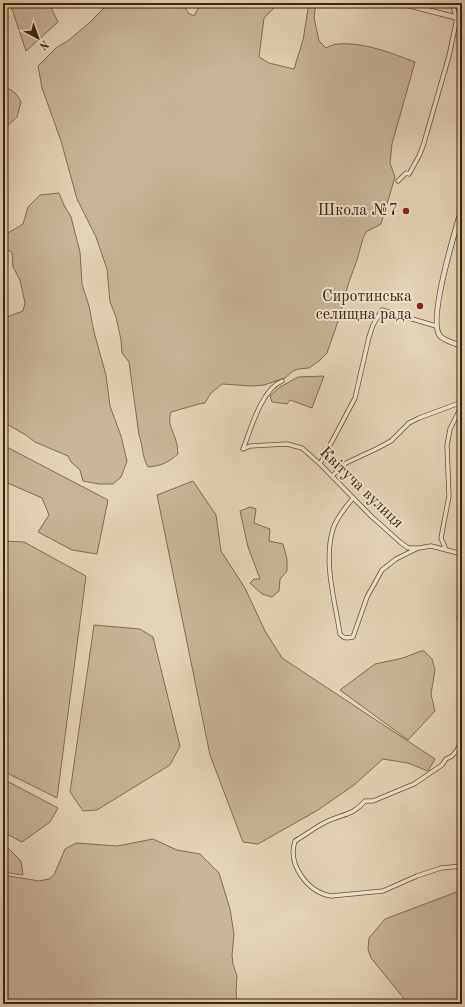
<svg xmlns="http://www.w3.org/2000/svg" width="465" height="1007" viewBox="0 0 465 1007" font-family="'Old Standard TT',serif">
	<rect width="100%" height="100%" fill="#e3d3b7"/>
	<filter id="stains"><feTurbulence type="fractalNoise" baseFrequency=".005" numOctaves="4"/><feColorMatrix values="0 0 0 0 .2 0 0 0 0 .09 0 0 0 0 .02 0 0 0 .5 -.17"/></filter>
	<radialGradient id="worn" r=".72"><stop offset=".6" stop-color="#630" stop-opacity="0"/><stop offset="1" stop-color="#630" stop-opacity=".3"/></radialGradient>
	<!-- green -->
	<path fill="#c7b599" stroke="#826c50" d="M10,3H49L58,22L26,51Z
		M109,3H183L188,13L194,16L201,3H286L276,6L264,18L259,57L269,63L294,69L303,40L309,3H316L314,17L319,41L326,48C330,46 334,44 338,44C364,42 391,53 415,62L392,144L390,163L395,177L381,224L366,232L363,238L357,260L349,282L337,324L327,353L319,361L309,368L298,369L293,371L285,378L264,385L252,386L222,384L211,393L205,403L199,404L171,412C167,424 173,430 176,441C178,445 177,450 178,454C168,463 160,466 148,467C142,457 143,446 139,435L129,362L122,353L121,340L116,317L110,302L107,269L96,237L77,199L61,141L42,88L38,66L56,48L69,40L89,23Z
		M3,88C12,88 17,94 21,102L17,117L3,130Z
		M59,193L64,205L71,217L80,252L82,284L89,306L94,332L106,375L110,406L121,436L127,461L121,477L113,484H99L83,481L80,470L71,462L68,456L35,442L26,435L3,422V325L7,317L23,311L25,303L20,280L13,267L12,252L3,248V236L23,224L28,207L40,195Z
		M324,376L312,408L290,400L287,404L272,402L270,396L280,387L298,377Z
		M3,445L108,500L97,554L72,550L38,532L49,515L42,498L3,481Z
		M193,481L216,515L221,551L245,588L265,631L282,658L435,759L428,771L408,763L383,759L354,785L318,810L258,844L243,842L210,755L157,495Z
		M250,507L256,509L254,523L270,529L269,541L283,544L287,559V571L280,579L279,591L272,597L262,594L250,583L254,579H260L248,547L240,511Z
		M3,541L24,542L86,576L57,798L3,771Z
		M94,625L140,629L153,637L180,746L170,765L97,810L83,811L70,792Z
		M421,651H424L432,659L435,670L431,694L435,711L408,740L340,690L375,664L403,658Z
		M3,779L58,808L50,822L22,842L3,832Z
		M153,839L177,850L200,854L219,873L230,909L234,934L232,955L233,964L237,976L236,992L237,1004H3V875L39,881L49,879L54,875L65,849L76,843L117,846Z
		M3,843L21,861L23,875L3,872Z
		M462,890V1004H412L406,1001L371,958L368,949L369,938L385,919Z"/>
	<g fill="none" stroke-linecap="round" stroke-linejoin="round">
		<!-- stream -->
		<path stroke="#7e6a4e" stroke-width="1" d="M457,619C458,611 457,601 462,594"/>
		<defs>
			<path id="minor" d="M398,181L406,173L409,174L419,156L423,146L449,56L457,18L454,10V3
				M243,449L250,446L287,444L302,448L320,464L371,516L400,542L408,548H419L431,546L462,554
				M243,449C251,429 261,390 282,381
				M320,464L355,398L369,337L373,325L382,310L436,326
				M332,476L346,463L376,449L391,441L409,423L419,418L462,402
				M353,498C346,507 336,518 333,529C323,562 335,601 340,634C344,639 347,638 353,637L367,597L382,570L396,559L418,548
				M446,550L441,538L449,496L447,446L450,429L462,405
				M462,741L457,750L452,756L446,759L442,765L414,784L373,801H365C354,814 345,814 330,820C318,825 307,834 295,841C287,865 308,892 331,896L383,891L417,876L441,868L462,866"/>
			<path id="tertiary" d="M400,3L462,19
				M462,208C456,228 427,321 440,336C445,341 456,344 462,346"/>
		</defs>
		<!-- minor casing -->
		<use href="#minor" stroke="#665034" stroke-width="5"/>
		<!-- tertiary casing -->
		<use href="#tertiary" stroke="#665034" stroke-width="6"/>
		<!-- minor -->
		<use href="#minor" stroke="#ede2d0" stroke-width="3.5"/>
		<!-- tertiary -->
		<use href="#tertiary" stroke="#ede2d0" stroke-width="4.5"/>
	</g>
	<!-- markers -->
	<g fill="#8f2418" stroke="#ede2d0" stroke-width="1.5">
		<circle cx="406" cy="211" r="4"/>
		<circle cx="420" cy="306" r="4"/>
	</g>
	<g text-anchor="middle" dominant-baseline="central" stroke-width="4" stroke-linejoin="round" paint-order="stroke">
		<!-- poi labels -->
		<g font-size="16" fill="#3c2408" stroke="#ede2d0" text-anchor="end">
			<text x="398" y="211">Школа №7</text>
			<text x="412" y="297">Сиротинська<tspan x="412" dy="18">селищна рада</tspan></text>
		</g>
		<!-- street labels -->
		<g font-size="16" fill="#3c2408" stroke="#ede2d0">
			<text transform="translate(361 488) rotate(44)">Квітуча вулиця</text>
		</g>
	</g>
	<!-- margin -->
	<rect width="465" height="1007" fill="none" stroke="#e3d3b7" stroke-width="16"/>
	<rect x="4" y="4" width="457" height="999" fill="none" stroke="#3c2408" stroke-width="2"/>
	<rect x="8" y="8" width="449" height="991" fill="none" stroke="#3c2408"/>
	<!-- north arrow -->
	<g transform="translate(38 38) rotate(139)" stroke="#ede2d0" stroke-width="3" paint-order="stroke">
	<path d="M0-3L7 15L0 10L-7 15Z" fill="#3c2408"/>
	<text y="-6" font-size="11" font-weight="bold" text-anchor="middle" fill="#3c2408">N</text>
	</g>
	<rect width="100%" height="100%" filter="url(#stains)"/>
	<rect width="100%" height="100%" fill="url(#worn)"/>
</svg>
